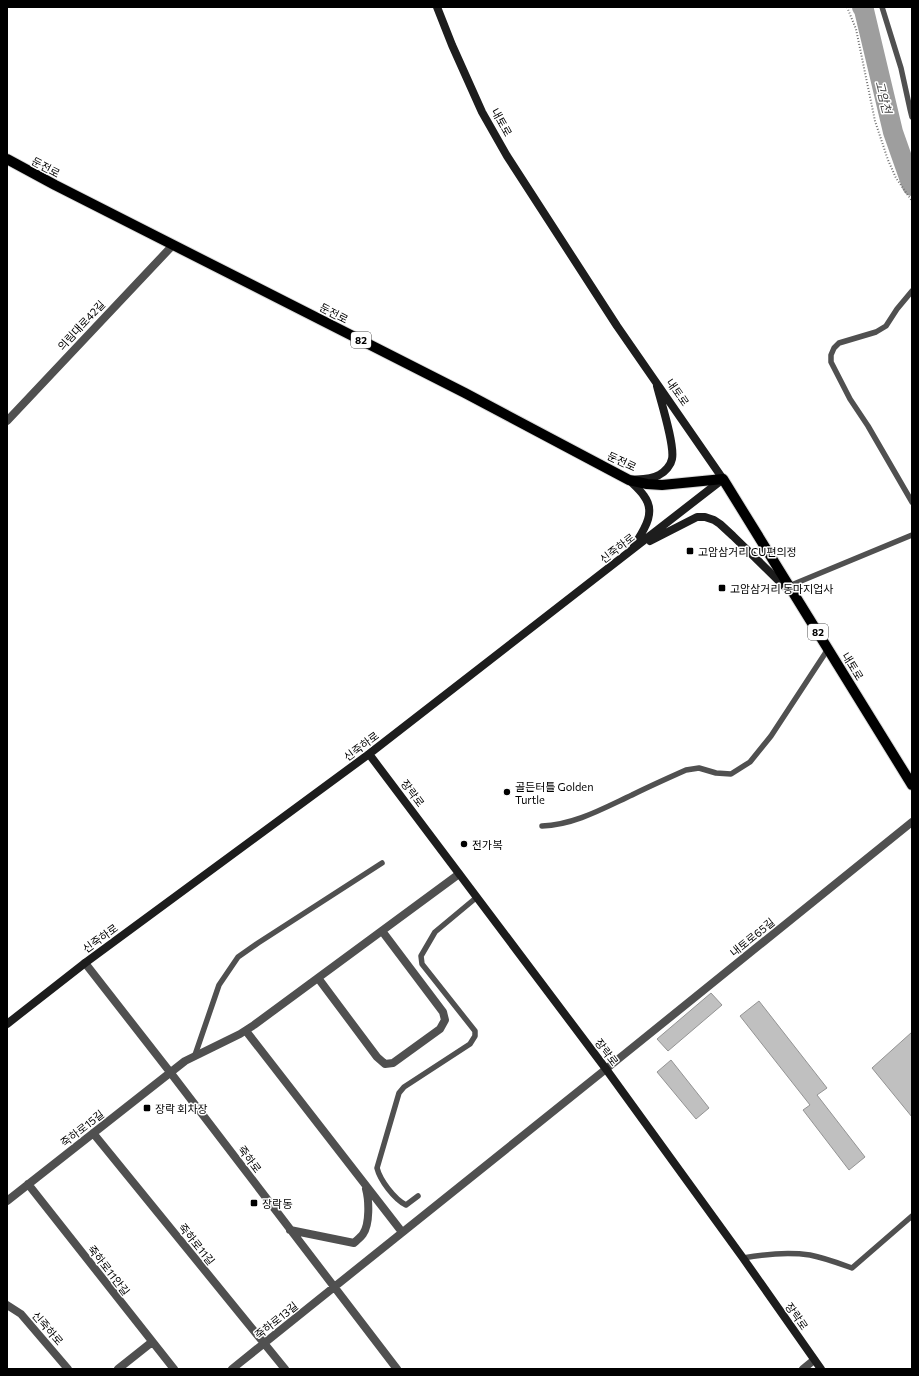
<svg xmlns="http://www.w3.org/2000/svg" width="919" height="1376" viewBox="0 0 919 1376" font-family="Commissioner,'Noto Sans KR',sans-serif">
	<rect width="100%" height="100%" fill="#fff"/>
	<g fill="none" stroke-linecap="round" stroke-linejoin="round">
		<!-- river -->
		<path stroke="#9e9e9e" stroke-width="20" d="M862,7L864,10L893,132L912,186"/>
	</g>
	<!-- building -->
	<path fill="#c0c0c0" stroke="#949494" d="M711,993L722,1005L668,1051L657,1039Z
		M759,1001L827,1088L817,1095L865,1157L849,1170L803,1110L810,1105L740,1016Z
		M912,1032V1117L872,1068Z
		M671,1060L709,1108L696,1119L657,1072Z"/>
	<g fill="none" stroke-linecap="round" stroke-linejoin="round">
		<defs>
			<path id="primary" d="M7,159L55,185L465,393L629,480L647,484L662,485L723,479L912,785"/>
		</defs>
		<!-- primary casing -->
		<use href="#primary" stroke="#dbdbdb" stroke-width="12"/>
		<!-- path -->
		<path stroke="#727272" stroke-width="2" stroke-dasharray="1 2" stroke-linecap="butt" d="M847,7L856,29L875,121L888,160L896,178L912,201"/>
		<!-- lane -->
		<path stroke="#505050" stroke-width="5.5" d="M882,7L901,68L910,109
			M912,108L910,109L912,117
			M912,291L897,309L886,326L876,332L839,343L834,348L831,355V362L850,399L868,426L912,502
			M789,586L912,535
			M542,826C574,825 604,808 632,795C650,786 668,778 686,770L699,768L716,773L731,774L750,762L771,736L828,649
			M195,1055L219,985L238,957L258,943L382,863
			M418,1196L406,1205C394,1199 380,1180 377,1168L399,1093L404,1087L470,1044L475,1036V1031L422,964L421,956L435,932L477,897
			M743,1258C765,1254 788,1252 810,1255C825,1258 838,1263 852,1268L912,1216"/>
		<!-- street -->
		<path stroke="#505050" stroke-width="8" d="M7,421L173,245
			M85,963L170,1072L397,1369
			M318,978L377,1057L385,1064L393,1063L440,1029L445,1020L443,1012L382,931
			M246,1031L402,1232
			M93,1133L285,1369
			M28,1184L174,1369
			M7,1201L185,1061L240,1034L254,1025L459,874
			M290,1230L354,1243C357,1240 361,1237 363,1234C370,1224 369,1200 366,1189
			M7,1305L21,1314L68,1369
			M118,1369L152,1342
			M232,1369L606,1069L912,822
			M803,1369L814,1360"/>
		<!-- secondary -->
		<path stroke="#1d1d1d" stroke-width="8" d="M650,541L697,517H705L714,520L720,524L733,536L789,591
			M634,546C643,531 657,513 644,496C640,490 634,485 629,480C639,479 650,480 659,475C665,472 671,465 672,459C675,445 661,402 657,386
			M369,754L606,1069L743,1258L821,1369
			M7,1024L85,963L369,754L723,479L617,326L507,156L482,112L452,45L437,7"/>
		<!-- primary -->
		<use href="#primary" stroke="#000" stroke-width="10"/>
	</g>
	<!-- markers -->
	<g fill="#000" stroke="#fff" stroke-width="1.5">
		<rect x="686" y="547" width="8" height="8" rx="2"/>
		<rect x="718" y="584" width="8" height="8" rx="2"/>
		<circle cx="507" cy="792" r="4"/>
		<circle cx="464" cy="844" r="4"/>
		<rect x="143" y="1104" width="8" height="8" rx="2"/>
		<rect x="250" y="1199" width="8" height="8" rx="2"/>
	</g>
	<g text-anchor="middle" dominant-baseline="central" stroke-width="3" stroke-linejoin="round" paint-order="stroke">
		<!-- shield labels -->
		<g fill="#fff" stroke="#4c4c4c" stroke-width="1">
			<rect x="351" y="332" width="20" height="16" rx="3"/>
			<rect x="808" y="624" width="20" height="16" rx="3"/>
		</g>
		<g font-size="10" font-weight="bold" fill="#000">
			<text x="361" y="340">82</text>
			<text x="818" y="632">82</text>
		</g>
		<!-- street labels -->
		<g font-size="11" fill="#000" stroke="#fff">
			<text transform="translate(502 122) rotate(61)">내토로</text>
			<text transform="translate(46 167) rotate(28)">둔전로</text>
			<text transform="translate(334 313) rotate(27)">둔전로</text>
			<text transform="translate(81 325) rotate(-47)">의림대로42길</text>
			<text transform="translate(678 392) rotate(55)">내토로</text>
			<text transform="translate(622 461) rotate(25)">둔전로</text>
			<text transform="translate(617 548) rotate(-38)">신죽하로</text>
			<text transform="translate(853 666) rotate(58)">내토로</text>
			<text transform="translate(361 746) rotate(-37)">신죽하로</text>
			<text transform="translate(413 793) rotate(53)">장락로</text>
			<text transform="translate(752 937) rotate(-39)">내토로65길</text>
			<text transform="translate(100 938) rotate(-36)">신죽하로</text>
			<text transform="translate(607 1052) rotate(53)">장락로</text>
			<text transform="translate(82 1128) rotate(-38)">죽하로15길</text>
			<text transform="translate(250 1159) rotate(53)">죽하로</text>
			<text transform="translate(197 1244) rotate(51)">죽하로11길</text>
			<text transform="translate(109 1270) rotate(52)">죽하로11안길</text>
			<text transform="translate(797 1316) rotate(55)">장락로</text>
			<text transform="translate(276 1320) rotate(-39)">죽하로13길</text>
			<text transform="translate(48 1328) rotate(49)">신죽하로</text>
		</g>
		<!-- poi labels -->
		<g font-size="11" fill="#000" stroke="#fff" text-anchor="start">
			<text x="698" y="551">고암삼거리 CU편의정</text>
			<text x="730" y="588">고암삼거리 동마지업사</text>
			<text x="515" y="786">골든터틀 Golden<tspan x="515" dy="13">Turtle</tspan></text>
			<text x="472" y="844">전가복</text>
			<text x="155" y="1108">장락 회차장</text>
			<text x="262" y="1203">장락동</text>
		</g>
		<!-- water labels -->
		<g font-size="12" font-style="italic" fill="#3f3f3f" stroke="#fff">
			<text transform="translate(884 97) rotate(76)">고암천</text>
		</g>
	</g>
	<!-- border -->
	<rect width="919" height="1376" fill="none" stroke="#000000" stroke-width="16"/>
</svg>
